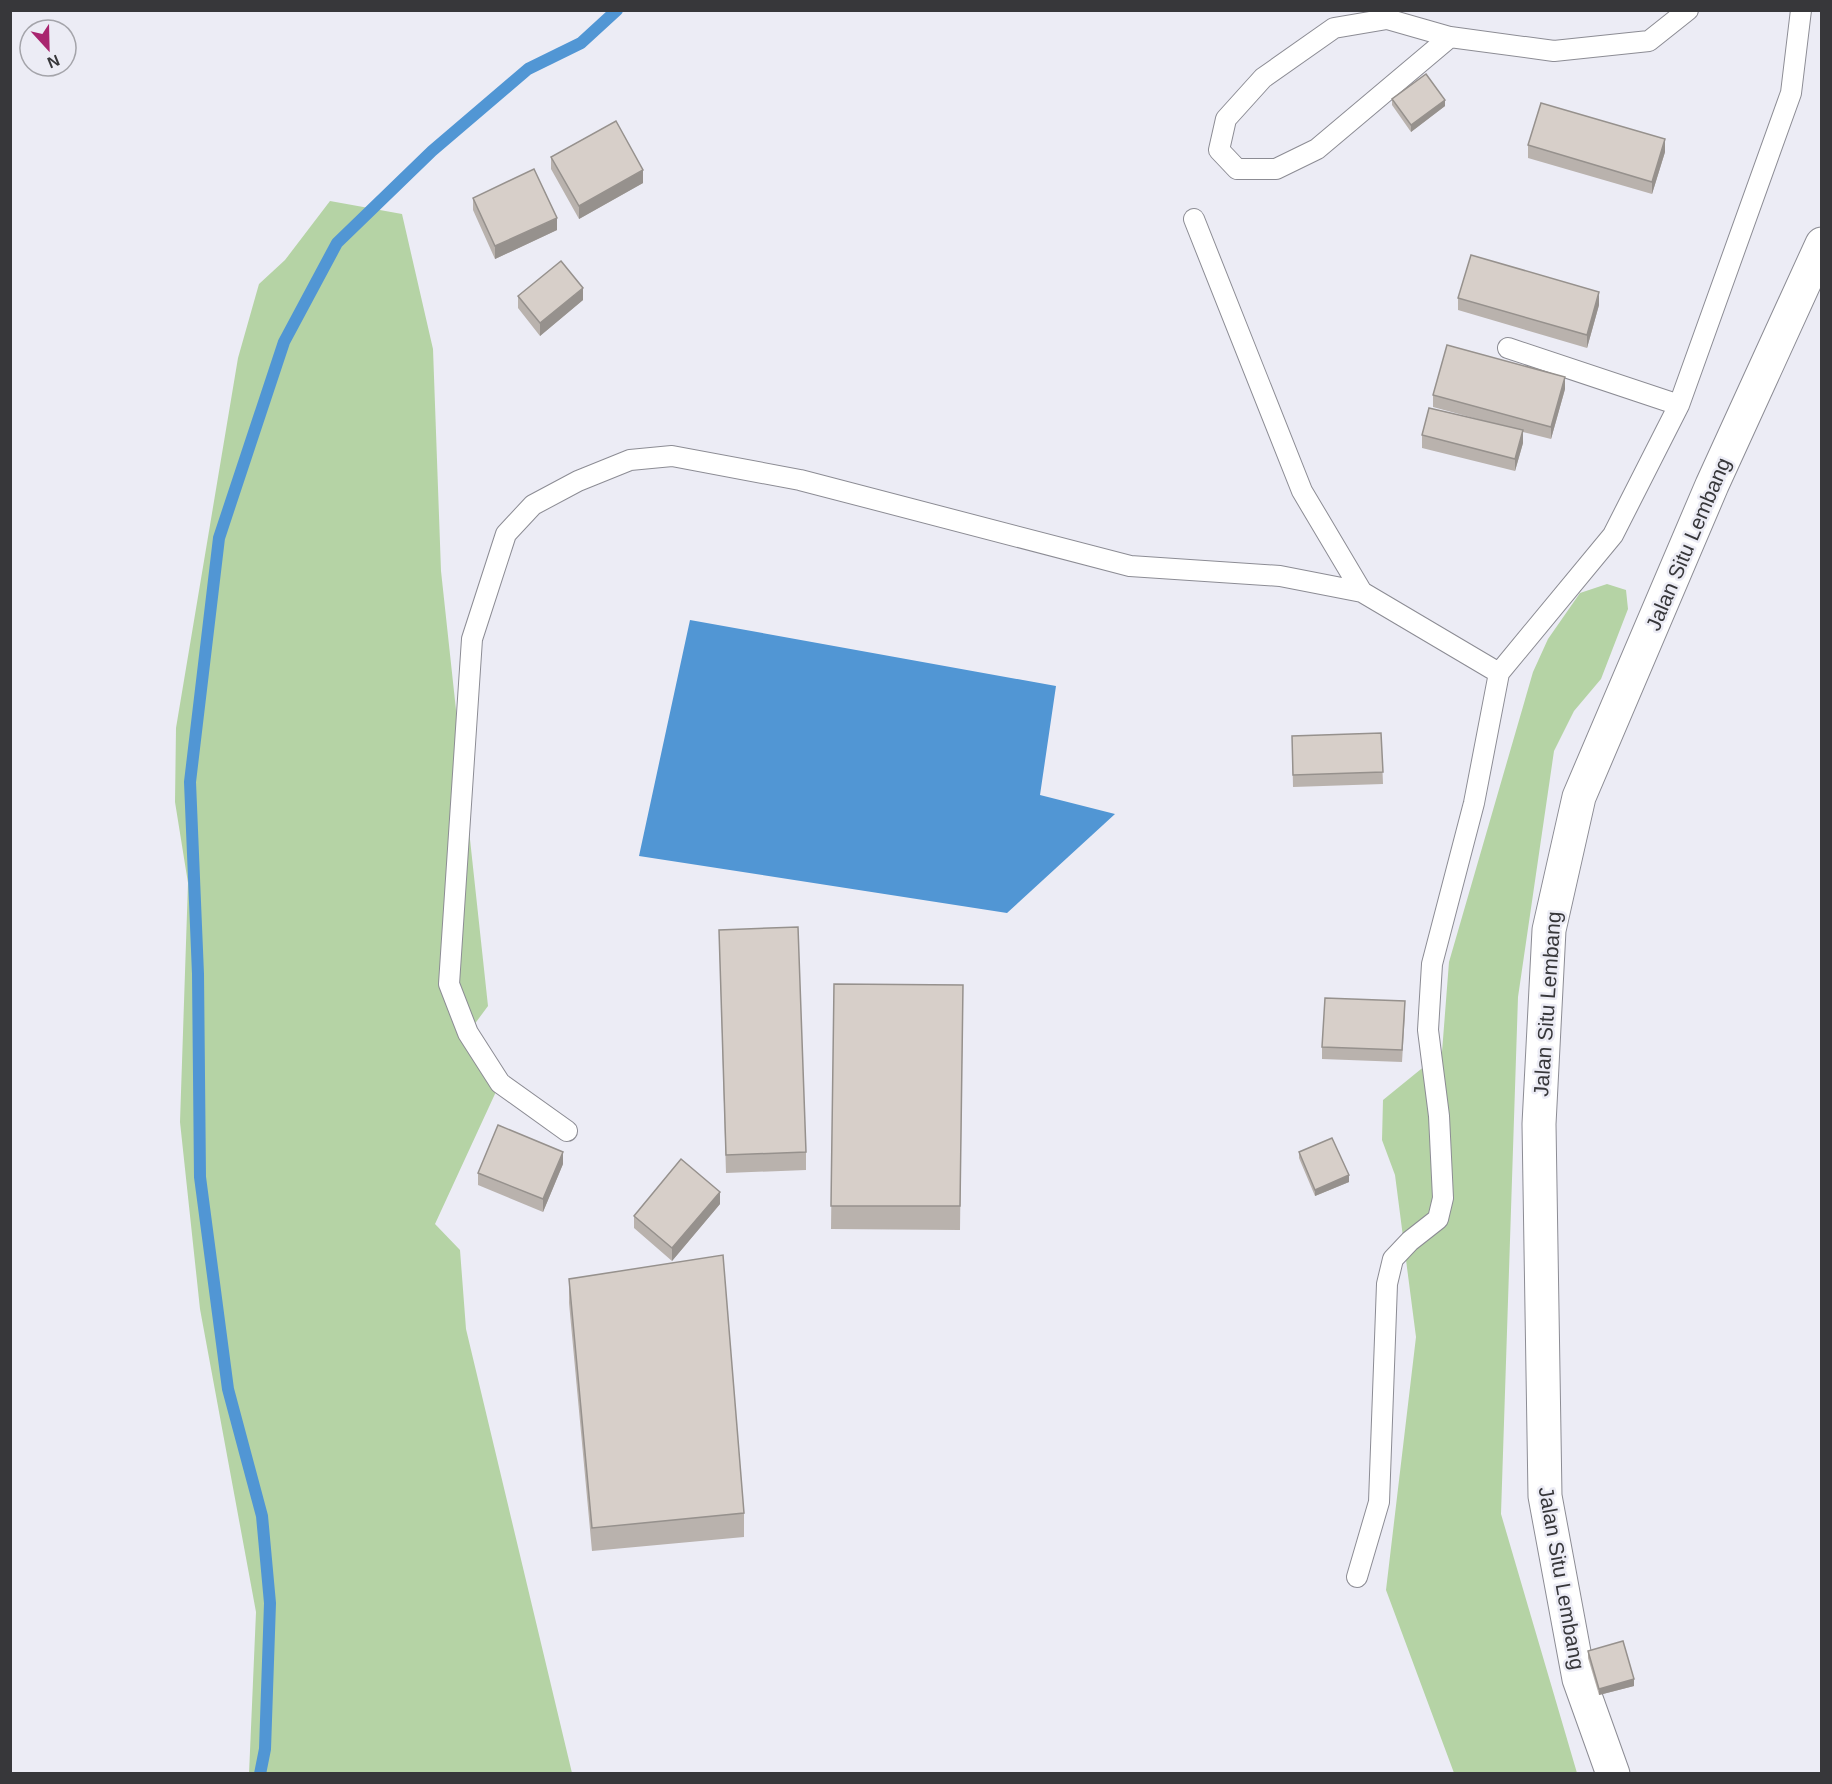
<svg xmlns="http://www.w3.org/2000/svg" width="1832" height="1784" viewBox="0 0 1832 1784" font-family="Helvetica,sans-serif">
	<rect width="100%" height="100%" fill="#ececf5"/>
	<!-- green -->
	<path fill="#b5d3a5" d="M330,201L402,214L433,349L441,571L488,1006L468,1033L500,1083L435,1224L460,1250L466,1329L572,1773L249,1774L256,1612L200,1309L180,1122L188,883L175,802L176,728L238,358L259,284L285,260Z
		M1607,584L1626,590L1628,609L1601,679L1574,711L1554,751L1518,997L1501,1514L1577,1773H1454L1386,1590L1416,1337L1395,1175L1382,1140L1383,1100L1442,1052L1449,962L1533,672L1548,639L1580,593Z"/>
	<!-- water -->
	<path fill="#5196d4" d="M690,620L1056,686L1040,795L1115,814L1007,913L639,856Z"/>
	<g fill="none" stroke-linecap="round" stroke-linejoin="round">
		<!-- stream -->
		<path stroke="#5196d4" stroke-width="12" d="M260,1774L265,1749L270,1603L262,1516L228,1389L200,1177L198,974L190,782L219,538L284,342L337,243L432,151L528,69L581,43L617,10"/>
		<defs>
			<path id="service" d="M1450,37L1317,149L1276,169H1237L1219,150L1226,119L1263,78L1334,28L1387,19L1450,37L1554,51L1649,41L1688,10
				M1194,219L1302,491L1362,592
				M1508,348L1679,405
				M567,1131L500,1083L468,1033L449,984L472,639L506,534L533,505L578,481L630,460L672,456L800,480L1130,566L1280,576L1362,592L1499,673L1613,535L1679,405L1791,93L1801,10
				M1357,1577L1379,1502L1387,1284L1393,1259L1410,1241L1438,1219L1443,1198L1439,1116L1428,1030L1432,964L1474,803L1499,673"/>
			<path id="minor" d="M1613,1774L1579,1679L1545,1496L1539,1124L1549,930L1579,797L1712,485L1822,244"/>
		</defs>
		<!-- service casing -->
		<use href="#service" stroke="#8c8c94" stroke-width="22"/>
		<!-- minor casing -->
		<use href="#minor" stroke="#8c8c94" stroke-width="35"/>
		<!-- service -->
		<use href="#service" stroke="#fff" stroke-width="20"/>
		<!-- minor -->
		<use href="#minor" stroke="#fff" stroke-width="33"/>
	</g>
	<!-- wall -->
	<path fill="#b9b2ad" d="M1392,99L1445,106L1411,132L1392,105Z
		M1528,145L1665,152L1652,194L1528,158Z
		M551,157L643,183L579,219L551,169Z
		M473,198L557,230L495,259L473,210Z
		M518,296L583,300L540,336L518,308Z
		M1458,298L1599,305L1587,348L1458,310Z
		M1565,389L1551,439L1523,432V443L1515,471L1422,448V435L1481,420L1433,407V395Z
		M1381,733L1383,784L1293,787L1292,736Z
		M719,930L806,1152V1170L726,1173Z
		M834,984L963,985L960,1230L831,1229Z
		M1405,1013L1402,1062L1322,1059V1047Z
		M1299,1152L1349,1182L1315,1196L1299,1158Z
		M563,1164L543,1212L478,1185V1173Z
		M720,1204L672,1261L634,1228V1216Z
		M569,1279L744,1513V1537L592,1551L569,1303Z
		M1588,1651L1634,1686L1599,1695L1588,1658Z"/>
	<!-- shaded-wall -->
	<path fill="#96918d" d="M1445,100V106L1411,132V125Z
		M1665,139V152L1652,194V182Z
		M643,170V183L579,219V206Z
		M557,218V230L495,259V246Z
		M583,288V300L540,336V323Z
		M1599,292V305L1587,348V335Z
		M1565,377V389L1551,439V427Z
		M1523,430V443L1515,471V459Z
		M563,1152V1164L543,1212V1199Z
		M1349,1175V1182L1315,1196V1190Z
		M720,1192V1204L672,1261V1248Z
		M1634,1679V1686L1599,1695V1689Z"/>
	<!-- building -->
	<path fill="#d7cfc9" stroke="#96918d" stroke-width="1.5" d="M1426,74L1445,100L1411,125L1392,99Z
		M1541,103L1665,139L1652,182L1528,145Z
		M616,121L643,170L579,206L551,157Z
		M534,169L557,218L495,246L473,198Z
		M1471,255L1599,292L1587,335L1458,298Z
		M561,261L583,288L540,323L518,296Z
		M1447,345L1565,377L1551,427L1433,395Z
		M1429,408L1523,430L1515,459L1422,435Z
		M1381,733L1383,772L1293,775L1292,736Z
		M798,927L806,1152L726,1155L719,930Z
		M834,984L963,985L960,1206H831Z
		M1325,998L1405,1001L1402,1050L1322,1047Z
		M498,1125L563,1152L543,1199L478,1173Z
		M1332,1138L1349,1175L1315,1190L1299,1152Z
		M681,1159L720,1192L672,1248L634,1216Z
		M723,1255L744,1513L592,1528L569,1279Z
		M1623,1641L1634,1679L1599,1689L1588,1651Z"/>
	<g text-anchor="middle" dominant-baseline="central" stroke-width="5" stroke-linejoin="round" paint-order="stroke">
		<!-- street labels -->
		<g font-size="21" fill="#37373a" stroke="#ececf5">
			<text transform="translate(1688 544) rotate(-67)">Jalan Situ Lembang</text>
			<text transform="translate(1547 1004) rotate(-86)">Jalan Situ Lembang</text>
			<text transform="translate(1562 1578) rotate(80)">Jalan Situ Lembang</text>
		</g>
	</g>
	<!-- border -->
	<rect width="1832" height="1784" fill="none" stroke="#37373a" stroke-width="24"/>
	<!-- north arrow -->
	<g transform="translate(48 48) rotate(158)"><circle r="28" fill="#ececf5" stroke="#a4a4aa" stroke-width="1.5"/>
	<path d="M0-4.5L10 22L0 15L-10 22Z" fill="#a9256f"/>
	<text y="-9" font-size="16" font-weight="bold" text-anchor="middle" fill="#37373a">N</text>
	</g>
</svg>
